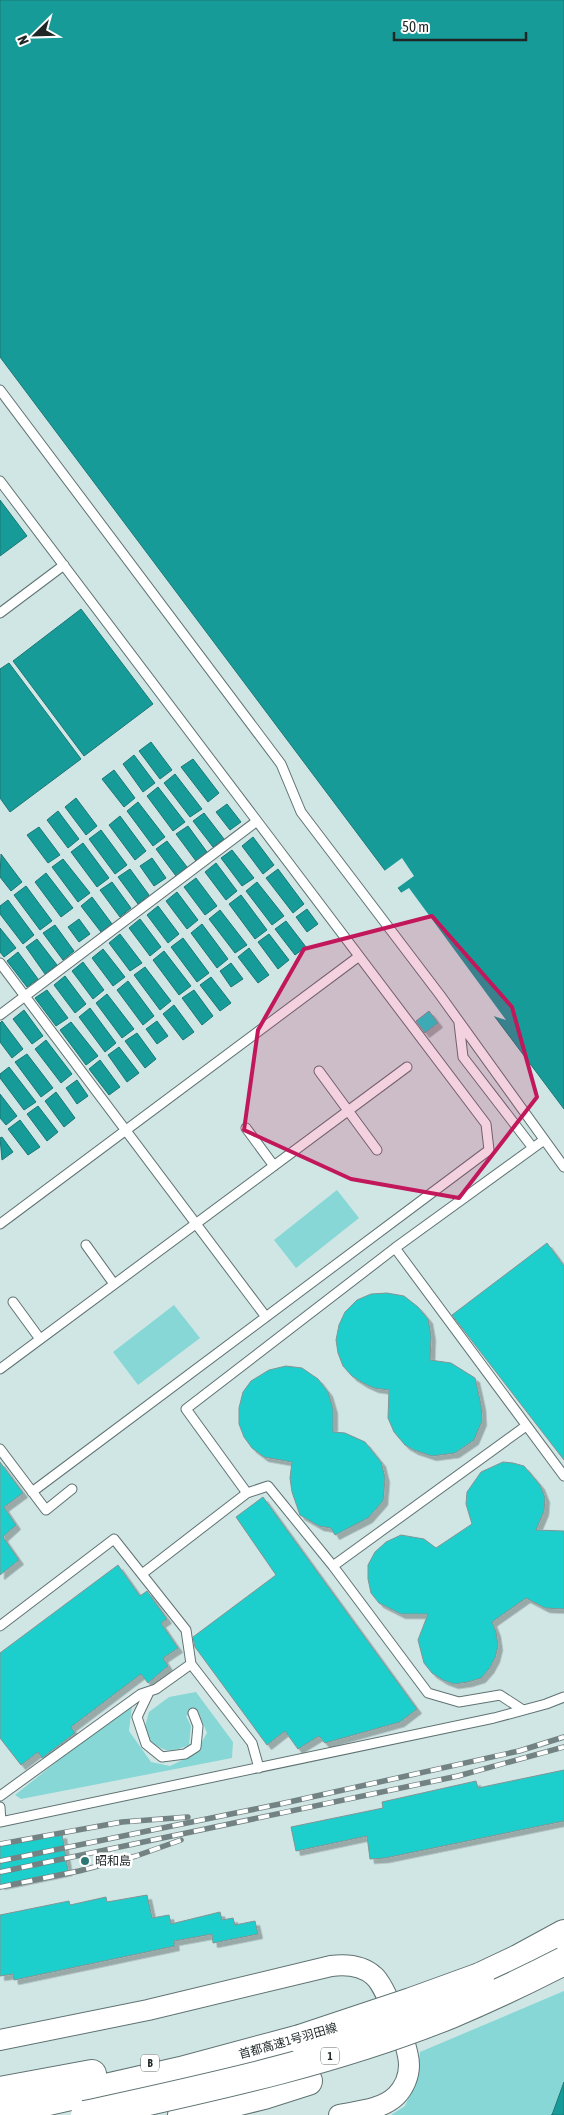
<svg xmlns="http://www.w3.org/2000/svg" width="564" height="2115" viewBox="0 0 564 2115" font-family="'Asap Condensed','Noto Sans JP',sans-serif">
	<defs>
		<filter id="shadow"><feDropShadow dx="4.5" dy="4.5" stdDeviation="0" flood-color="#0004"/></filter>
	</defs>
	<rect width="100%" height="100%" fill="#d0e6e5"/>
	<!-- green -->
	<path fill="#86d7d5" d="M337,1190L359,1218L296,1268L274,1240Z
		M174,1305L200,1338L138,1385L113,1352Z
		M196,1692L233,1742L232,1758L21,1799L15,1795L119,1712L132,1706L129,1731L151,1762L170,1766L195,1754L207,1733L198,1711L186,1716L191,1726L189,1745C165,1755 161,1750 143,1734L149,1712L169,1697Z
		M564,1991V2100L558,2115H391L405,2106L417,2079L420,2052Z"/>
	<!-- water -->
	<path fill="#179b99" stroke="#197876" d="M0,0H564V1109L0,357Z
		M0,500L27,536L0,556Z
		M81,609L153,704L84,756L13,661Z
		M9,663L81,759L10,812L0,798V669Z
		M151,742L172,770L160,779L139,751Z
		M134,755L155,783L143,792L123,764Z
		M193,759L219,793L208,802L181,767Z
		M114,770L135,798L124,807L102,779Z
		M175,774L202,809L190,817L164,783Z
		M158,787L185,822L173,831L147,796Z
		M76,798L97,826L86,835L65,807Z
		M138,802L165,837L153,846L127,811Z
		M227,804L241,822L230,830L216,812Z
		M58,811L79,839L68,848L47,820Z
		M204,813L224,839L213,847L193,821Z
		M120,816L146,851L135,860L109,825Z
		M188,826L207,852L196,861L176,834Z
		M39,827L60,855L48,863L27,835Z
		M101,830L127,865L115,874L89,839Z
		M253,837L274,865L263,874L242,846Z
		M167,841L187,867L176,876L156,849Z
		M83,843L109,878L97,887L71,852Z
		M232,850L254,878L242,886L221,858Z
		M1,854L22,882L11,891L0,877Z
		M152,858L166,878L154,886L140,866Z
		M63,859L90,893L78,902L52,867Z
		M216,863L237,891L226,900L205,872Z
		M130,869L149,895L138,904L118,877Z
		M278,869L304,904L293,913L266,878Z
		M46,873L73,908L61,917L35,882Z
		M196,878L217,906L205,915L184,887Z
		M112,882L131,908L120,917L100,890Z
		M257,882L284,916L272,925L246,891Z
		M26,886L52,921L40,930L14,895Z
		M177,892L198,920L187,929L166,901Z
		M241,895L267,930L255,939L229,904Z
		M92,897L112,924L101,932L81,906Z
		M8,900L34,935L23,944L0,914V906Z
		M158,906L179,934L168,943L147,915Z
		M307,909L318,924L307,932L296,917Z
		M220,910L247,945L235,953L209,919Z
		M79,919L90,934L79,942L68,927Z
		M140,919L161,947L150,956L129,928Z
		M286,921L306,947L295,955L275,929Z
		M202,924L228,959L217,968L191,933Z
		M55,925L74,951L63,960L43,933Z
		M0,928L16,948L4,957L0,952Z
		M120,934L142,963L130,971L109,943Z
		M269,934L289,960L278,969L258,942Z
		M183,938L209,973L197,982L171,947Z
		M37,939L57,965L45,974L26,947Z
		M249,948L269,975L258,983L238,957Z
		M103,949L125,977L113,986L92,958Z
		M164,951L191,986L179,995L153,960Z
		M18,952L38,979L27,987L7,961Z
		M83,962L104,990L93,999L72,971Z
		M231,963L243,979L231,987L220,971Z
		M145,967L171,1001L160,1010L134,975Z
		M65,976L86,1004L75,1013L54,985Z
		M211,977L231,1003L220,1011L200,985Z
		M128,981L154,1016L143,1025L117,990Z
		M47,990L68,1018L56,1026L35,998Z
		M194,990L213,1016L202,1025L182,998Z
		M107,994L134,1029L122,1038L96,1003Z
		M174,1005L194,1032L183,1040L163,1014Z
		M90,1008L116,1043L105,1052L79,1017Z
		M24,1010L43,1036L32,1044L13,1019Z
		M2,1021L23,1049L12,1058L0,1042V1023Z
		M157,1021L168,1036L157,1044L146,1029Z
		M71,1022L98,1056L86,1065L60,1030Z
		M137,1033L156,1059L145,1068L125,1041Z
		M46,1040L72,1074L61,1083L35,1049Z
		M119,1047L139,1073L127,1082L108,1055Z
		M27,1054L53,1088L41,1097L15,1062Z
		M100,1060L120,1087L109,1095L89,1069Z
		M9,1067L36,1102L24,1110L0,1078V1074Z
		M77,1080L88,1096L77,1104L66,1088Z
		M56,1092L75,1118L64,1127L45,1101Z
		M0,1094L17,1116L6,1125L0,1118Z
		M38,1106L58,1132L47,1141L27,1114Z
		M20,1120L40,1147L28,1155L8,1129Z
		M2,1137L13,1152L2,1160L0,1138Z
		M564,2082V2115H551H552Z"/>
	<!-- pier -->
	<path fill="#d0e6e5" d="M402,858L414,876L396,889L383,872Z
		M409,888L506,1020L490,1015L399,894Z"/>
	<!-- building -->
	<path fill="#1dcfcd" stroke="#809594" filter="url(#shadow)" d="M429,1011L438,1023L425,1033L416,1021Z
		M547,1243L564,1266V1460L452,1315Z
		M387,1293L404,1296L418,1307L428,1319L431,1336L430,1360L451,1363L475,1378L481,1405L482,1421L474,1440L455,1453L432,1456L414,1450L405,1445L394,1432L388,1418L389,1390L374,1388L363,1383L352,1376L343,1366L338,1353L336,1340L339,1325L345,1312L357,1300L371,1294Z
		M286,1366L302,1368L318,1379L328,1392L333,1409V1432L345,1433L365,1442L381,1462L385,1478L383,1501L368,1518L335,1535L331,1528L319,1526L300,1515L292,1492L290,1478L292,1462L264,1457L252,1448L244,1437L239,1424V1408L243,1392L251,1381L269,1370Z
		M0,1462L23,1493L4,1507L16,1525L3,1537L19,1560L0,1575Z
		M503,1462L513,1463L524,1466L540,1485L545,1498L544,1511L536,1530L564,1531V1609L545,1608L526,1598L492,1622L496,1632L498,1646L495,1658L489,1669L481,1678L468,1682L454,1684L443,1680L432,1673L424,1663L418,1640L428,1614H401L379,1603L371,1593L368,1579V1565L375,1552L386,1542L401,1535L424,1539L436,1548L472,1524L466,1504L467,1492L481,1472Z
		M263,1497L417,1709L400,1722L325,1743L319,1736L298,1749L285,1731L267,1745L195,1647L193,1637L276,1575L236,1517Z
		M118,1565L140,1596L147,1591L167,1619L161,1623L178,1648L163,1658L168,1666L148,1683L141,1674L71,1727L75,1733L42,1758L38,1752L21,1765L0,1738V1653Z
		M564,1770V1821L385,1858L370,1859L367,1836L296,1851L291,1827L383,1808L382,1802L476,1781L478,1788Z
		M62,1834L68,1871L0,1885V1846Z
		M147,1895L152,1918L169,1915L171,1924L220,1912L222,1920L233,1918L235,1925L255,1921L258,1934L213,1943L212,1934L174,1941L175,1946L14,1980L13,1974L0,1976V1915L69,1901L70,1905L106,1897L107,1902Z"/>
	<g fill="none" stroke-linecap="round" stroke-linejoin="round">
		<defs>
			<path id="service" d="M0,390L281,764L301,812L440,995L564,1167
				M0,481L486,1124L489,1150L32,1492
				M0,613L64,565
				M0,963L266,1317
				M0,1015L257,821
				M459,1023L463,1057L533,1148
				M319,1071L377,1150
				M246,1128L274,1166
				M0,1224L358,957
				M86,1245L114,1284
				M395,1248L564,1476
				M13,1302L40,1339
				M0,1369L407,1067
				M0,1449L46,1510L72,1489
				M247,1493L186,1409L395,1248L544,1140
				M333,1566L428,1693L459,1702L500,1695L523,1710
				M142,1574L247,1493L268,1486L333,1566L526,1426
				M0,1626L114,1539L186,1630L191,1664L252,1743L259,1768
				M149,1692L137,1717L146,1744L162,1757L185,1754L196,1747L198,1726L193,1713
				M0,1796L141,1694L156,1689L191,1664
				M0,1807L1,1822
				M0,1822L494,1718L546,1704L564,1697"/>
			<path id="tertiary" d="M0,2040L148,2010L331,1966C347,1964 362,1965 374,1976C386,1986 409,2048 409,2065C409,2076 404,2088 396,2096C381,2110 358,2111 339,2115"/>
			<path id="motorway" d="M480,1977L518,1959L564,1934
				M0,2091L92,2074
				M0,2112L181,2071L300,2039
				M182,2115L264,2095L308,2081"/>
		</defs>
		<!-- service casing -->
		<use href="#service" stroke="#5f7372" stroke-width="11"/>
		<!-- tertiary casing -->
		<use href="#tertiary" stroke="#5f7372" stroke-width="22"/>
		<!-- motorway casing -->
		<use href="#motorway" stroke="#5f7372" stroke-width="30"/>
		<!-- service -->
		<use href="#service" stroke="#fff" stroke-width="9"/>
		<!-- tertiary -->
		<use href="#tertiary" stroke="#fff" stroke-width="20"/>
		<!-- motorway -->
		<use href="#motorway" stroke="#fff" stroke-width="28"/>
		<defs>
			<path id="rail" d="M0,1844L122,1822L188,1817
				M0,1861L280,1804L519,1751L564,1737
				M0,1872L458,1776L564,1747
				M0,1887L79,1871L136,1856L181,1840"/>
		</defs>
		<!-- rail casing -->
		<use href="#rail" stroke="#738282" stroke-width="5.5"/>
		<!-- rail -->
		<use href="#rail" stroke="#fff" stroke-width="4" stroke-dasharray="11" stroke-linecap="butt"/>
		<defs>
			<path id="motorway-bridge" d="M300,2039L411,2002L480,1977
				M85,2115C208,2088 333,2062 451,2014C489,1998 527,1980 564,1961"/>
		</defs>
		<!-- motorway-bridge casing -->
		<use href="#motorway-bridge" stroke="#5f7372" stroke-width="30" stroke-linecap="butt"/>
		<!-- motorway-bridge -->
		<use href="#motorway-bridge" stroke="#fff" stroke-width="28"/>
	</g>
	<!-- marked area -->
	<path fill="#c2185b" fill-opacity="0.2" stroke="#c2185b" stroke-width="4" stroke-linejoin="round" d="M432,916L512,1007L537,1097L459,1198L351,1179L244,1130L258,1030L304,949Z"/>
	<!-- markers -->
	<circle fill="#2c7675" stroke="#fff" stroke-width="2" cx="85" cy="1861" r="5"/>
	<g text-anchor="middle" dominant-baseline="central" stroke-width="5" stroke-linejoin="round" paint-order="stroke">
		<!-- shield labels -->
		<g fill="#fff" stroke="#626767" stroke-width="1">
			<rect x="321" y="2047.5" width="18" height="17" rx="4"/>
			<rect x="141" y="2054.5" width="18" height="17" rx="4"/>
		</g>
		<g font-size="11" font-weight="bold" fill="#1e2626">
			<text x="330" y="2056">1</text>
			<text x="150" y="2063">B</text>
		</g>
		<!-- poi labels -->
		<g font-size="12" fill="#1e2626" stroke="#fff" text-anchor="start">
			<text x="95" y="1861">昭和島</text>
		</g>
		<!-- street labels -->
		<g font-size="12" fill="#1e2626" stroke="#fff">
			<text transform="translate(288 2041) rotate(-16)">首都高速1号羽田線</text>
		</g>
	</g>
	<!-- north arrow -->
	<g transform="translate(35 35) rotate(247)" stroke="#ffffff" stroke-width="4" paint-order="stroke">
	<path d="M0-4L9 19L0 12L-9 19Z" fill="#1e2626"/>
	<text y="-8" font-size="14" font-weight="bold" text-anchor="middle" fill="#1e2626">N</text>
	</g>
	<!-- scale -->
	<path d="M394 32v8h132v-8" fill="none" stroke="#1e2626" stroke-width="2.5"/>
	<text x="402" y="32" font-size="15" fill="#1e2626" stroke="#ffffff" stroke-width="4" paint-order="stroke">50 m</text>
</svg>
